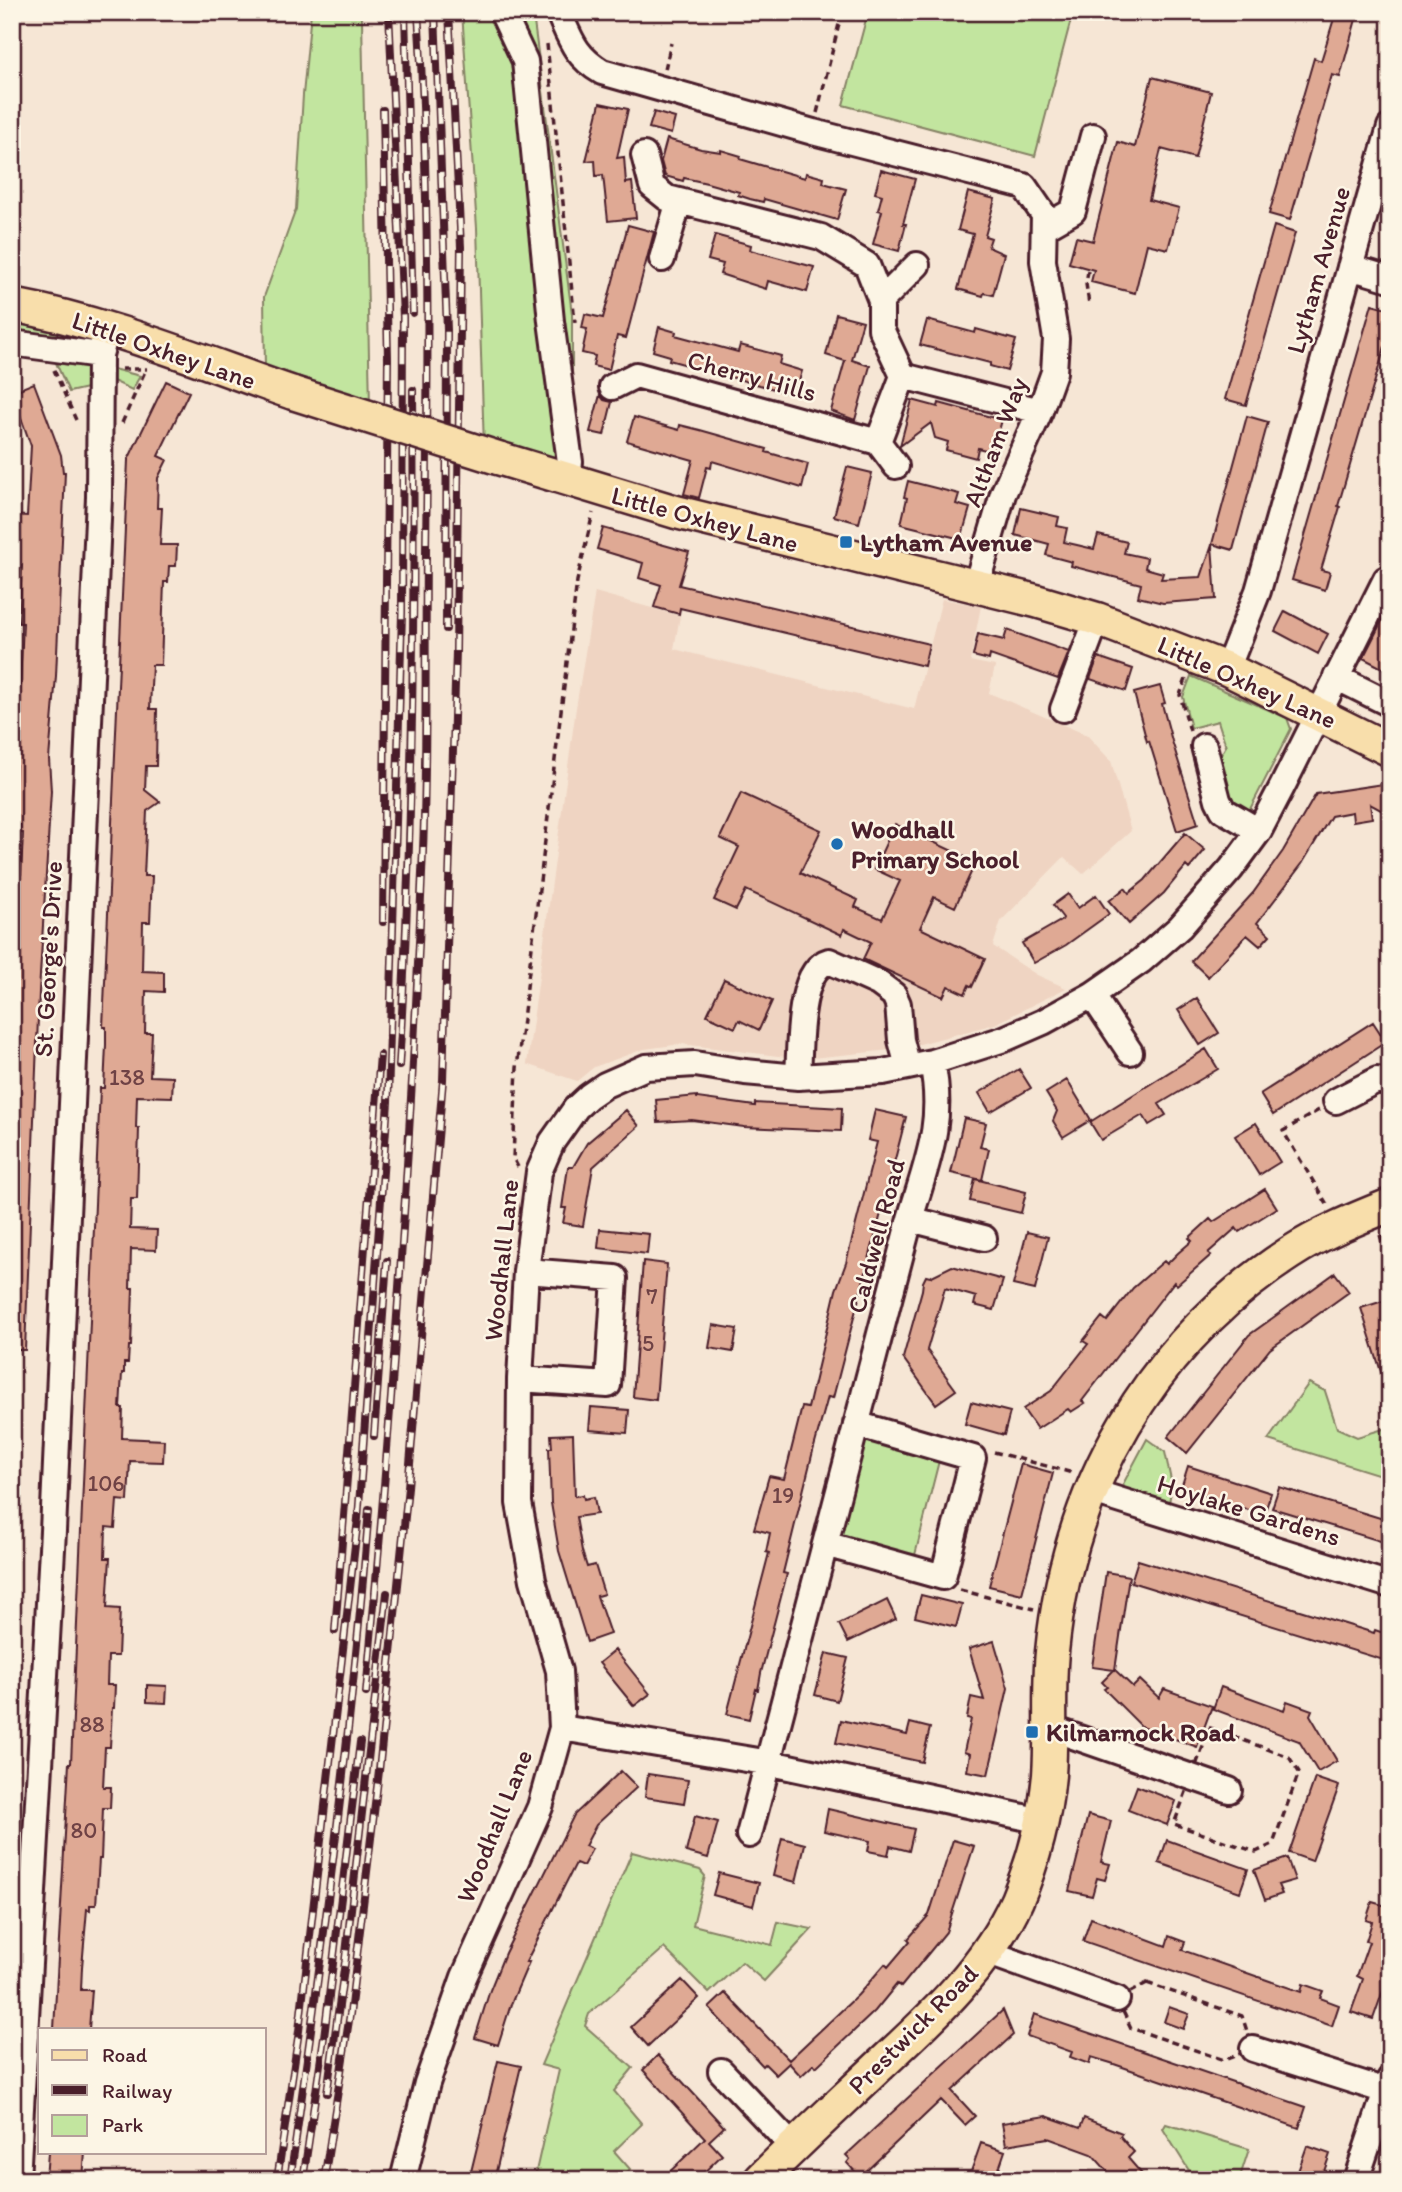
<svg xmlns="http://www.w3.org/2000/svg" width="1402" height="2192" viewBox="0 0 1402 2192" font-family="Itim,sans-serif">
  <rect width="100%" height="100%" fill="#f6e6d5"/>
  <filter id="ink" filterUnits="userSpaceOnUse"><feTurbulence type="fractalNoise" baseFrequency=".0143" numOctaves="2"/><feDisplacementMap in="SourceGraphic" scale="14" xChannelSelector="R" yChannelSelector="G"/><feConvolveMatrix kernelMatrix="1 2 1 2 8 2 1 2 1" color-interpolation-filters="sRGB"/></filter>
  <g filter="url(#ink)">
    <path fill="#efd4c2" d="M595 592 680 616 674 649 914 709 942 599 981 606 970 661 995 666 989 693 1087 735 1111 761 1131 831 1083 874 1064 857 1001 921 993 946 1037 975 1066 988 995 1024 901 1049 802 1059 682 1044 644 1049 594 1067 577 1081 527 1064 576 708Z"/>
    <path fill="#c2e59f" stroke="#868265" stroke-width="2" d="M311 12H358L362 19 370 406 265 370 264 297 296 209 303 95Z
      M462 12H529L534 22 572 314V459L484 448 477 228Z
      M868 12H1073L1035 156 843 105Z
      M12 318 75 335 73 339 12 334Z
      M56 363 86 367 87 388 69 392Z
      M113 369 140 376 132 390 109 379Z
      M1191 676 1287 718 1291 729 1247 815 1230 808 1218 760 1226 746 1218 721 1191 728 1183 697Z
      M1309 1383 1325 1391 1337 1428 1357 1437 1390 1427V1478L1268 1440Z
      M865 1431 941 1453 914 1559 839 1537Z
      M1147 1439 1165 1452 1172 1485 1169 1503 1125 1490 1123 1484Z
      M632 1852 700 1870 705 1876 693 1925 772 1945 778 1922 812 1929 764 1981 742 1962 709 1993 664 1948 589 2014 585 2026 633 2068 614 2091 642 2124 614 2151 630 2169 621 2180H534L559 2070 541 2065Z
      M1166 2124 1249 2149 1239 2180H1195L1163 2129Z"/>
    <path fill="#dfa994" stroke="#4a1f2b" stroke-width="2" d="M1336 12H1358L1340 77 1332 75 1290 220 1269 214 1314 58 1321 61Z
      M1152 77 1211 92 1195 158 1161 149 1149 200 1179 208 1168 249 1147 244 1135 293 1091 282 1094 270 1069 263 1076 237 1093 241 1118 142 1135 147Z
      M600 103 628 109 617 158 624 157 626 183 632 182 636 218 608 221 603 175 596 176 595 160 586 161Z
      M654 112 675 118 671 134 649 128Z
      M667 139 701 149 721 152V150L741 156 740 159 805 178 806 173 824 178 823 183 846 189 837 220 764 199 763 202 750 199 738 195 739 192 707 183 684 178 683 181 665 176 661 161Z
      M881 170 915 179 903 224H906L899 251 873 244 882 211 878 210 882 195 875 193Z
      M968 192 995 199 985 236 991 238 988 247 1004 254 993 295 984 293 983 296 958 289 973 234 958 230Z
      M628 225 654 232 626 338 617 336 609 370 593 366 595 356 582 353 587 329 582 328 585 314 603 318Z
      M1274 226 1295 233 1246 405 1225 399Z
      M715 235 751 245 750 250 814 267 807 292 768 281 766 289 720 274 723 264 708 260Z
      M1372 304 1390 309V344L1386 343 1338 506 1340 507 1321 570 1330 572 1325 590 1292 580Z
      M836 314 863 321 852 360 870 366 855 420 831 411 845 361 826 355Z
      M927 320 975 333 976 329 1016 340 1007 371 990 366V363L920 345Z
      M659 327 676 332 675 335 738 352 740 345 781 356 779 364 802 371 797 388 790 386 788 393 669 360 670 356 653 351Z
      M166 381 189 392 158 456 167 460 158 478 157 508H162L160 545H177L176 566H169L168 582H164L161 665H152L150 709H157L156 766H146L145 790 160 802 147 811 144 876H152L150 922H143L142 971 164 972V992L146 991 145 1033H152L150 1076 173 1077 172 1097 137 1096 136 1128H139L137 1199H131L130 1229 157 1230 156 1250 131 1249 130 1288H133L131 1346H129L128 1363H124V1373H122L120 1408H123L122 1438 164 1440 163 1462 130 1461 128 1501 117 1500 115 1528 106 1527 105 1558H110L107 1608 120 1609 118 1656H108L107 1685H115L114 1708H112L110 1747H105L103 1787H111L110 1808H103L101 1859H99L96 1905H90V1910L87 1909 82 1967 81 1990H92L89 2029H54L69 1763H71L100 1088H104L106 1045V1027H103L104 1004 128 460Z
      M34 383 61 455 63 472H65L56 676 49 759 51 791 39 992 25 1350H12V920L15 874H21L23 833H19L20 825H13L23 623H19L22 565H12V515L27 516 31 446 12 392Z
      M600 395 604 400 612 402 604 435 590 432Z
      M912 400 938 407 939 403 1002 420 993 452 978 448 976 458 946 450 948 442 935 438 931 423 900 446Z
      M1247 416 1268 422 1233 550 1212 544Z
      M634 417 679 430 680 425 700 430 767 449 766 452 808 464 802 488 712 461 711 468 707 467 699 498 684 494 693 460 627 441Z
      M847 467 872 473 859 523 834 516Z
      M908 481 959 494 956 504 970 508 961 539 901 524 907 498 904 497Z
      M1021 508 1059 517 1057 526 1067 528 1064 542 1094 549 1098 535 1127 542 1124 553 1147 558 1145 568 1163 573 1161 579 1201 577 1212 545 1216 599 1163 603 1138 597 1141 584 1071 566 1072 562 1046 555 1049 544 1015 535Z
      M603 528 689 552 679 585 929 644 924 666 680 608 679 614 654 607 661 585 639 578 643 563 597 549Z
      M1390 605V672L1363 658Z
      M1285 611 1328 634 1318 654 1275 631Z
      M1007 630 1069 652 1058 679 990 655 989 660 973 656 978 634 1004 640Z
      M1098 657 1133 669 1126 691 1090 679Z
      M1160 686 1165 703 1162 704 1172 741 1198 824 1177 831 1149 741 1147 742 1134 693Z
      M1390 783V815L1370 804 1372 818 1353 821 1352 812 1331 816 1302 864 1257 923 1270 935 1260 946 1247 935 1208 977 1191 961 1253 893 1283 851 1316 794Z
      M741 793 821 830 800 873 858 900 855 907 882 919 900 881 874 869 895 824 976 862 955 907 934 897 920 928 985 959 972 987 969 985 965 994 948 986 943 997 863 959 871 942 844 929 842 935 746 890 736 910 714 900 739 847 720 838Z
      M1185 833 1205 850 1189 869 1186 866 1164 893 1129 924 1109 901 1125 888 1129 893 1145 880Z
      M1068 894 1078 908 1096 895 1109 914 1066 945 1034 963 1022 943 1062 920 1063 918 1053 905Z
      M724 979 772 1001 759 1030 739 1020 735 1028 707 1015Z
      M1197 998 1219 1033 1200 1045 1178 1010Z
      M1373 1022 1386 1042 1273 1115 1260 1094Z
      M1206 1049 1218 1069 1159 1104 1166 1115 1149 1125 1143 1115 1101 1140 1090 1122Z
      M1019 1069 1031 1088 990 1112 979 1093Z
      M1067 1080 1091 1120 1063 1137 1053 1121 1057 1111 1046 1093Z
      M697 1096V1098L755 1106V1103L842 1108 841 1131 744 1127 692 1120 658 1122 656 1100Z
      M626 1110 639 1126 593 1167 583 1226 563 1223 566 1208H562L568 1167H573L587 1143Z
      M875 1110 906 1117 833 1398 828 1397 813 1451 783 1573 787 1574 761 1673 758 1690 756 1689 749 1719 727 1714 769 1553 766 1552 770 1533 754 1529 769 1476 784 1479 802 1407 808 1408 836 1290 846 1263 877 1142 868 1140Z
      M964 1118 986 1123 980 1147 989 1149 982 1180 951 1173Z
      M1256 1123 1280 1162 1259 1175 1235 1136Z
      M975 1179 1026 1192 1021 1213 970 1201Z
      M1265 1189 1277 1208 1239 1232 1236 1228 1208 1253 1211 1255 1177 1285 1174 1282 1082 1401 1085 1403 1071 1412 1068 1409 1037 1429 1023 1409 1051 1391 1088 1344 1083 1341 1102 1317 1107 1321 1133 1288 1164 1261 1167 1264 1178 1253 1192 1241 1189 1238 1210 1219 1213 1222Z
      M600 1229 649 1234 647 1254 598 1248Z
      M1027 1232 1048 1237 1035 1290 1013 1285Z
      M643 1261 667 1264 656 1400 633 1397Z
      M952 1266 1003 1280 994 1310 974 1305 976 1297 945 1288 927 1350 956 1390 936 1404 903 1358 922 1290 923 1282 926 1276 930 1277Z
      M1335 1273 1349 1292 1270 1349 1187 1453 1168 1437 1249 1335Z
      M1383 1301 1390 1321V1390L1387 1391 1361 1308Z
      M713 1325 737 1329 733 1352 709 1348Z
      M971 1402 1010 1412 1004 1435 965 1424Z
      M591 1407 629 1410 627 1433 589 1430Z
      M573 1434 575 1496 583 1495 584 1499 594 1497 597 1514 576 1517 582 1551 587 1567 595 1565 604 1594 597 1596 610 1634 587 1642 559 1551 551 1503 549 1448H552L551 1435Z
      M1021 1464 1053 1473 1022 1594 989 1586Z
      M1188 1466 1271 1493 1264 1515 1181 1488Z
      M1279 1487 1390 1521V1544L1272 1508Z
      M1138 1560 1374 1633 1375 1630 1390 1635V1662L1131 1582Z
      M1106 1572 1129 1576 1115 1670 1133 1687 1140 1680 1159 1698 1164 1689 1212 1706 1197 1747 1142 1727 1104 1689 1107 1687 1102 1682 1114 1670 1092 1667Z
      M921 1595 962 1605 956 1627 915 1617Z
      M887 1600 896 1619 848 1642 839 1624Z
      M994 1641 1008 1688 988 1775 967 1771 970 1754 964 1752 971 1719 967 1718 971 1697 984 1700 969 1649Z
      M615 1650 650 1694 634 1706 599 1663Z
      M826 1653 848 1658 837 1701 815 1695Z
      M147 1685 167 1686 166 1703 147 1702Z
      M1221 1687 1284 1710 1287 1701 1312 1710 1310 1715 1337 1761 1318 1772 1299 1741 1213 1709Z
      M841 1720 907 1735 910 1723 930 1728 922 1762 836 1743Z
      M621 1771 637 1787 596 1825 585 1846 592 1849 583 1866 576 1863 526 1962H529L511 2004 498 2045 475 2038 490 1990 505 1953 574 1815Z
      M648 1774 688 1780 684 1803 645 1797Z
      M1315 1778 1339 1786 1312 1861 1289 1853Z
      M1137 1786 1176 1801 1167 1825 1128 1810Z
      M828 1809 914 1829 909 1851 890 1846 888 1855 868 1851 870 1841 824 1831Z
      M1088 1815 1111 1821 1101 1862 1110 1864 1105 1880 1097 1878 1092 1896 1069 1891Z
      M695 1816 718 1822 708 1858 686 1852Z
      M782 1838 805 1844 796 1882 773 1876Z
      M953 1840 974 1846 946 1932 901 1987 897 1984 875 2011 816 2067 814 2064 801 2076 789 2063 776 2075 765 2064 763 2066 709 2008 725 1993 789 2060 858 1995 885 1964 888 1967 910 1941 908 1939 929 1915Z
      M1167 1840 1248 1869 1240 1892 1159 1863Z
      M1287 1858 1295 1880 1278 1885 1282 1894 1265 1900 1254 1870Z
      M719 1873 759 1883 753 1906 713 1895Z
      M1372 1902 1390 1907V1945L1383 1964 1390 1966V1971L1373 2019 1351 2012 1363 1979 1357 1976 1369 1942 1366 1941 1372 1922 1366 1920Z
      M1091 1918 1166 1946 1169 1936 1185 1942 1182 1950 1301 1992 1303 1984 1323 1991 1320 1998 1339 2005 1332 2026 1083 1941Z
      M682 1980 699 1998 648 2046 631 2027Z
      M1169 2007 1189 2014 1183 2029 1164 2022Z
      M1003 2010 1013 2035 952 2091 975 2116 965 2125 941 2100 860 2177 847 2163 850 2159 846 2155Z
      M1034 2014 1306 2107 1299 2128 1111 2063 1091 2057 1089 2064 1070 2057 1072 2052 1027 2036Z
      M658 2055 724 2127 709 2141 722 2155 696 2180H661L705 2138 643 2070Z
      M498 2061 521 2066 494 2180H469Z
      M1046 2116 1080 2128 1084 2118 1122 2133 1120 2136 1134 2152 1128 2158 1147 2180H1115L1092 2154 1048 2138 1006 2145 1002 2123Z
      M981 2143 1005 2151 995 2180H968Z
      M1307 2146 1330 2154 1321 2180H1295Z
      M48 2152H85L83 2180H46Z"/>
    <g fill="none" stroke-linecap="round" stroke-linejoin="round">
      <defs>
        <path id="minor" d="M502 12 525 61 551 321 570 462 567 480
          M561 18C572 43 577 57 602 72L813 132 1024 186 1044 215 1043 261 1056 339 1054 372 1040 411 1003 494 976 586
          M644 155 652 186 667 198 821 237 867 265 881 301V329L903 376 1040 411
          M1045 227 1073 211 1093 136
          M662 259 679 201
          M1350 267 1390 279
          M881 301 917 265
          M12 343 100 355
          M612 387 636 375 878 442 903 376
          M878 442 896 466
          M1227 669 1258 591 1390 127
          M1336 677 1390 704
          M1063 709 1097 619
          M1204 746 1218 800 1223 810 1259 831
          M1092 995 1130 1052
          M798 1077C800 1048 797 970 829 961L878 983 894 995 898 1004 901 1040 908 1067
          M1336 1101 1377 1080 1390 1082
          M910 1219 984 1238
          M520 1379 608 1385 615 1278 526 1271
          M1090 1491 1390 1585
          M825 1544 943 1577 973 1458 856 1424
          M562 1728 770 1763 1042 1821
          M1050 1728 1229 1790
          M749 1835 910 1219C927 1161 945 1123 932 1062
          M986 1952 1117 1999
          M1253 2049 1386 2091
          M721 2071 793 2147
          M17 2180 53 1531 99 497 100 355 107 329
          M403 2180 427 2083 464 1977 540 1807 562 1728 559 1671 533 1580 519 1503 520 1379 526 1271 539 1172 552 1142 576 1108 589 1096 605 1085 646 1067 695 1064 745 1072 798 1077 883 1072 932 1062 1004 1039 1043 1022 1092 995 1141 961 1180 927 1231 869 1259 831 1282 787 1386 579 1390 581
          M1356 2180 1390 2079"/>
        <path id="major" d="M12 305C109 323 200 361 293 393
          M498 458 676 512 1036 601 1097 619 1227 669 1390 750
          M760 2180C798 2142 837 2106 876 2069 930 2019 986 1969 1017 1900 1034 1860 1045 1818 1049 1775 1052 1734 1048 1692 1052 1652 1068 1487 1150 1344 1290 1253 1321 1233 1355 1219 1390 1205"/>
      </defs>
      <use href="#minor" stroke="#4a1f2b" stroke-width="30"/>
      <use href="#major" stroke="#4a1f2b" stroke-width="37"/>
      <path stroke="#4a1f2b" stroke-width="3.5" stroke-dasharray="7 5" stroke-linecap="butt" d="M547 44 575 322
        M665 69 671 43
        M817 113 842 12
        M1088 271 1086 284 1089 304
        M121 369H147
        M54 370 76 420
        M122 423 146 369
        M1186 679 1180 695 1190 731
        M1319 1110 1283 1131 1328 1206
        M518 1167 513 1158 517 1068 577 581 593 513
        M1380 1235 1390 1264
        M994 1452 1069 1472 1073 1475
        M960 1590 1034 1609
        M1210 1728 1289 1757 1299 1772 1273 1844 1256 1852 1174 1824Z
        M1147 1983 1242 2016 1253 2049 1224 2060 1131 2028 1117 1999Z"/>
      <use href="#minor" stroke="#fcf5e5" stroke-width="24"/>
      <use href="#major" stroke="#f8deab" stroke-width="32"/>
      <defs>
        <path id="rail" d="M405 12 413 313
          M435 12 447 330 446 629
          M383 922 388 359 383 110
          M399 1066C413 841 415 615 413 390
          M374 1436 387 1261
          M335 1631 380 1055
          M366 1693C392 1413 412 1131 423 850 427 751 425 652 426 553 428 373 430 192 418 12
          M327 2093 345 1962 387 1593
          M277 2180 299 2031 358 1519 388 1102 402 613 403 317 389 12
          M290 2180C322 1957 351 1734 369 1509
          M303 2180 324 2037 360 1742
          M324 2180 350 2014 379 1771 408 1487 443 1080 456 651 461 247 449 12"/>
      </defs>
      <use href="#rail" stroke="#4a1f2b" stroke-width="8"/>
      <use href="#rail" stroke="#fcf5e5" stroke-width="5" stroke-dasharray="16" stroke-linecap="butt"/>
      <defs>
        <path id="major-bridge" d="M293 393 498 458"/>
      </defs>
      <use href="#major-bridge" stroke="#4a1f2b" stroke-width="37" stroke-linecap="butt"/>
      <use href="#major-bridge" stroke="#f8deab" stroke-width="32"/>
    </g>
  </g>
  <g fill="#1f6fb2" stroke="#fcf5e5" stroke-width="2.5">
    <rect x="839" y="535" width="14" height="14" rx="3.5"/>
    <circle cx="837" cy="844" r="7"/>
    <rect x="1025" y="1725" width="14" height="14" rx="3.5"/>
  </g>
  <g text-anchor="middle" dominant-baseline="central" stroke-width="5" stroke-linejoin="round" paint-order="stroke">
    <g font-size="23" fill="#6f4245">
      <text x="127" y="1077">138</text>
      <text x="652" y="1296">7</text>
      <text x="648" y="1343">5</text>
      <text x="106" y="1483">106</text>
      <text x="783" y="1495">19</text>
      <text x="92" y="1724">88</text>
      <text x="84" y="1830">80</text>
    </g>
    <g font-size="26" fill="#4a1f2b" stroke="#fcf5e5">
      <text transform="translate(1318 270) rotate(-74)">Lytham Avenue</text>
      <text transform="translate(164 350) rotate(19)">Little Oxhey Lane</text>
      <text transform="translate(752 376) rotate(15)">Cherry Hills</text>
      <text transform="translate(995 442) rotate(-69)">Altham Way</text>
      <text transform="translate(705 519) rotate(15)">Little Oxhey Lane</text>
      <text transform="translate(1247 682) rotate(24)">Little Oxhey Lane</text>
      <text transform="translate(48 959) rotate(-87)">St. George's Drive</text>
      <text transform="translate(876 1236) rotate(-75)">Caldwell Road</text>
      <text transform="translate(501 1260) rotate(-84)">Woodhall Lane</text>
      <text transform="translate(1249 1510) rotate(17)">Hoylake Gardens</text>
      <text transform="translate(494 1826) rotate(-68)">Woodhall Lane</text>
      <text transform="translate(913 2029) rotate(-45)">Prestwick Road</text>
    </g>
    <g font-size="26" font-weight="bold" fill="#4a1f2b" stroke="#fcf5e5" text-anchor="start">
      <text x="860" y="542">Lytham Avenue</text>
      <text x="851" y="829">Woodhall<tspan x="851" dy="30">Primary School</tspan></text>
      <text x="1046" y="1732">Kilmarnock Road</text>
    </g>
  </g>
  <rect width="1402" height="2192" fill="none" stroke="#fcf5e5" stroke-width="42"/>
  <rect x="21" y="21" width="1360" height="2150" fill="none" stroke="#4a1f2b" stroke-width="2.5" filter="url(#ink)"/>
  <rect x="38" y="2028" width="228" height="126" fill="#fcf5e5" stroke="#b59f9b" stroke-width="2"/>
  <rect x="52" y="2050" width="35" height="10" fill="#f8deab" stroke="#b59f9b" stroke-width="2"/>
  <text x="102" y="2062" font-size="21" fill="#4a1f2b">Road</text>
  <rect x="52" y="2085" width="35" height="10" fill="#4a1f2b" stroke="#b59f9b" stroke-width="2"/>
  <text x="102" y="2098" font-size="21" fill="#4a1f2b">Railway</text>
  <rect x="52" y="2115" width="35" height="21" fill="#c2e59f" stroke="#b59f9b" stroke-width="2"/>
  <text x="102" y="2132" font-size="21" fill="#4a1f2b">Park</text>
</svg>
